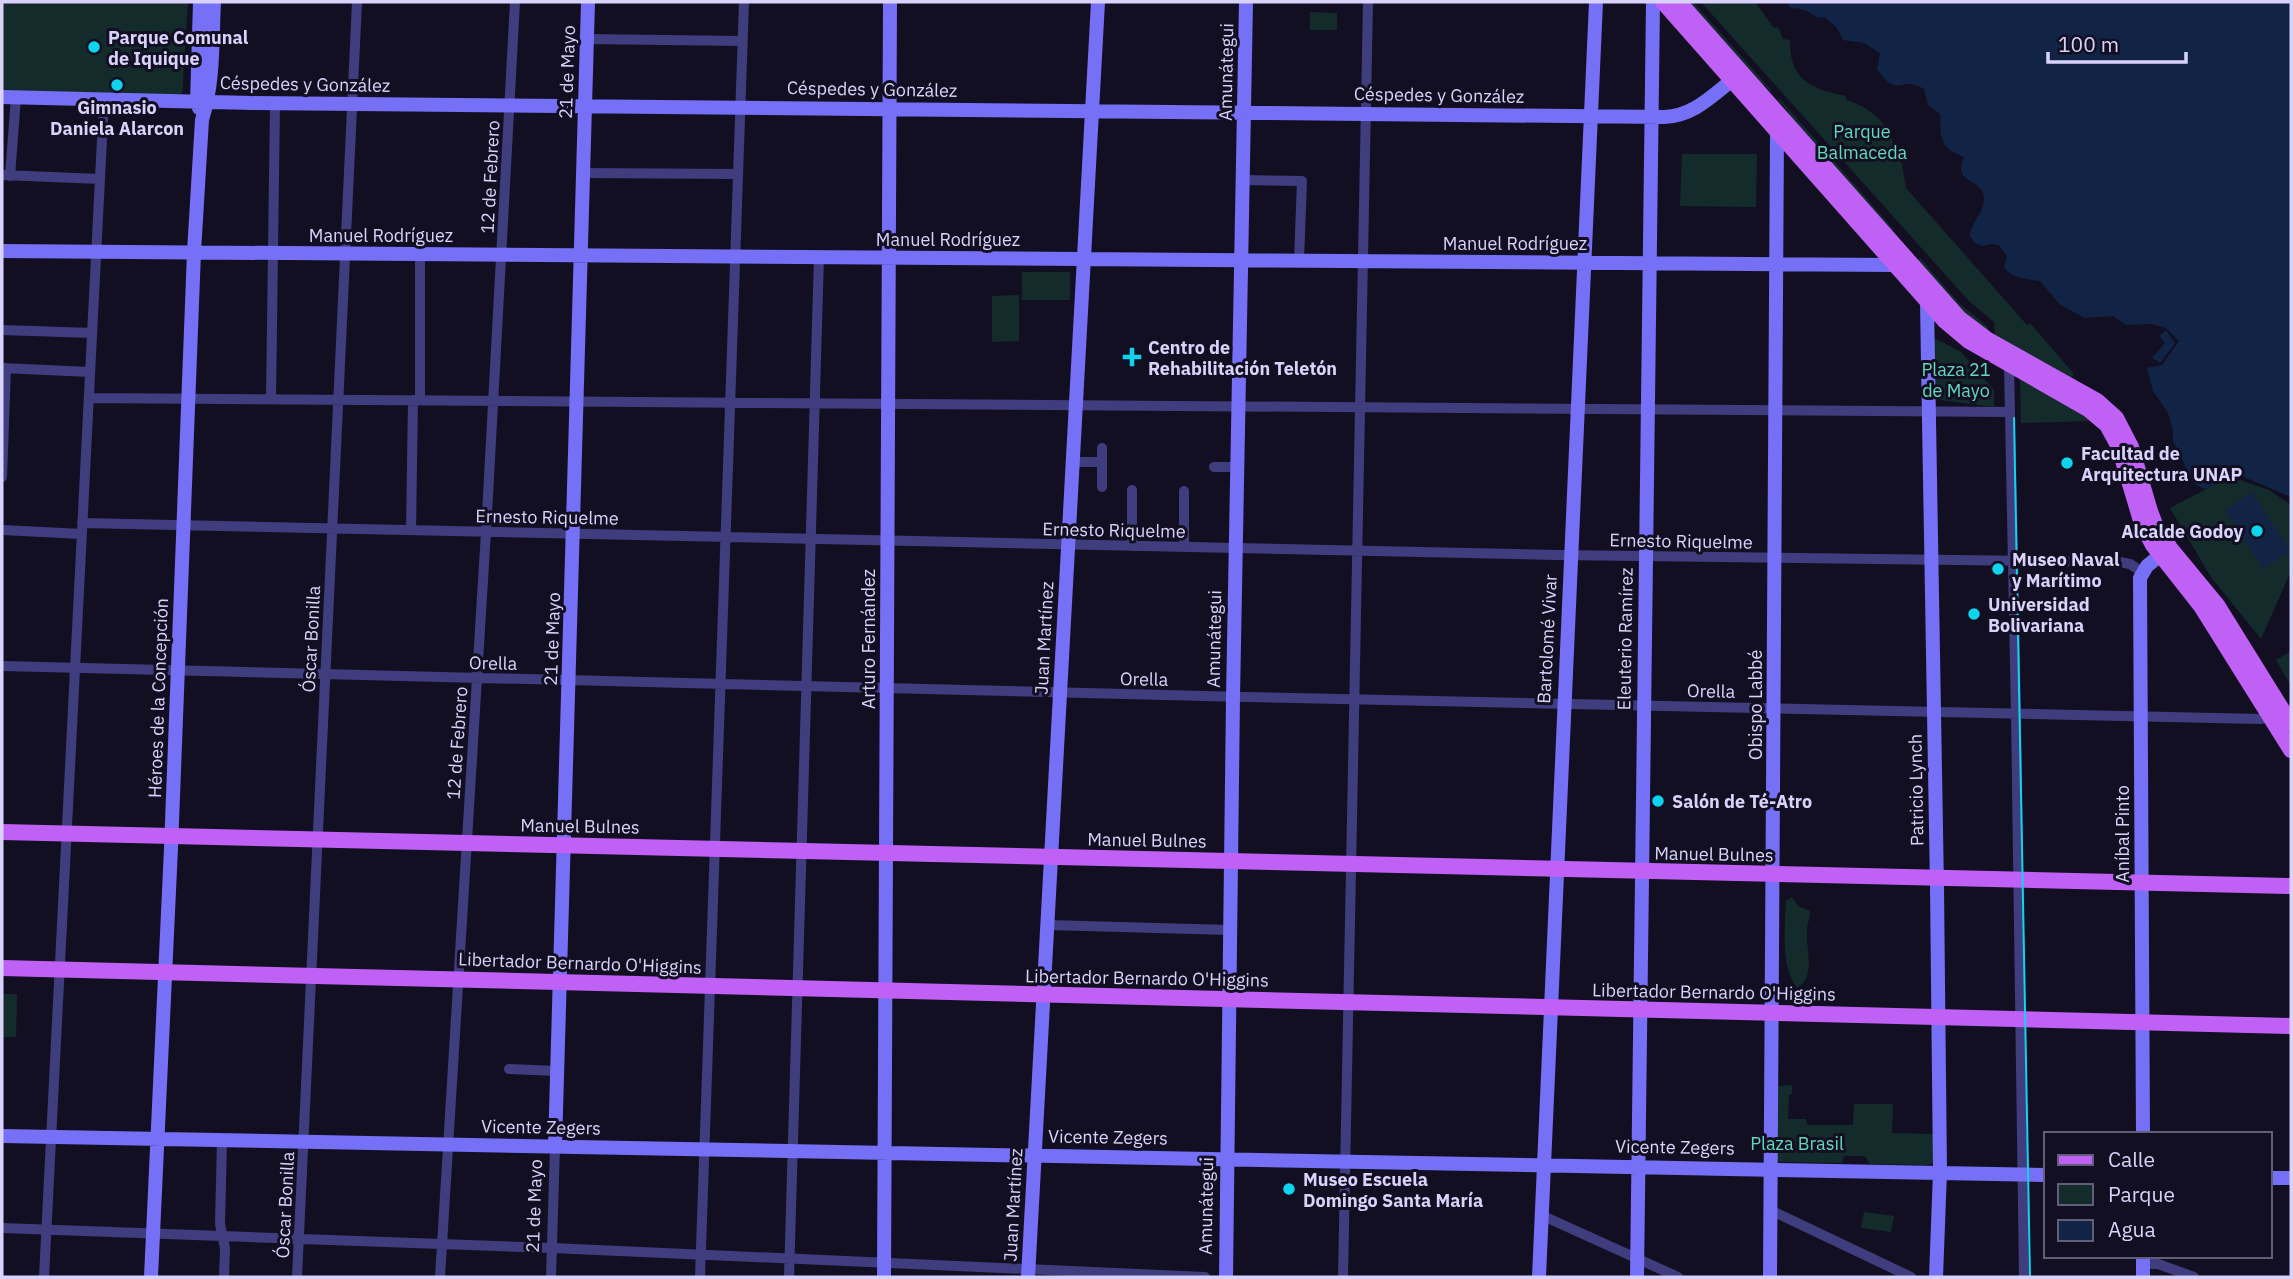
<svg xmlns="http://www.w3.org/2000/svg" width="2293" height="1279" viewBox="0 0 2293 1279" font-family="'IBM Plex Sans',sans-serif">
  <rect width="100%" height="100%" fill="#130f22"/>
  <path fill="#132c2b" d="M2 2H188L182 99 2 92Z
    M1686 2H1693L1772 91 1771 92 1765 85 1757 83Z
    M1701 2H1755L1774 28 1778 27 1783 39 1790 40C1789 80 1812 89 1846 96V100C1872 108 1888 123 1896 150L1899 149 1906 188 2027 325 2030 323 2074 374 2070 379 1995 337 1994 322 1969 301Z
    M1310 12 1337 13V30H1310Z
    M1779 98 1894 230 1890 234 1790 119 1788 111 1778 100Z
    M1682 154H1757L1756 207 1680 206Z
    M1920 258 1959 303 1988 327V331L1978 326 1916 262Z
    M1022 272H1070V300H1022Z
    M1019 295V341L992 342V296Z
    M1934 338 1961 352 1994 390V407L1933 399Z
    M2020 376 2088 416 2089 421 2021 423Z
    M2240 480 2269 490 2291 505V571L2261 639 2211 577 2170 508 2216 484Z
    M2291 651V686L2276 660Z
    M1792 897 1798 906 1810 911C1810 917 1808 922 1807 928 1805 947 1817 977 1797 988 1780 966 1785 927 1786 901Z
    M2 994H17L16 1037H2Z
    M1792 1085V1094L1789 1095 1788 1119H1806L1807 1125H1853L1854 1104H1893L1892 1133 1935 1134V1159L1931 1164 1926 1165 1870 1164 1865 1156H1844L1842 1163 1779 1162 1775 1160 1774 1090 1780 1086Z
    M1864 1212 1894 1216 1891 1232 1861 1228Z"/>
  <path fill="#112445" d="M1787 2H2291V497L2242 476 2205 489 2194 484 2173 441V430L2168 413 2153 391 2147 368 2162 365 2179 341 2166 328 2152 324 2126 325 2113 316 2085 318 2059 304 2040 281C2027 279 2012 279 2004 267L2007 257 1999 245 1992 244 1982 246 1975 243 1970 236C1971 220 1988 211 1983 193 1980 182 1960 181 1961 168 1961 164 1963 161 1964 157 1961 155 1957 154 1953 152 1938 144 1941 127 1940 114L1928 105 1924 89C1900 74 1899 101 1877 69L1880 53 1864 43 1843 40 1837 28 1825 17 1818 18C1805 10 1806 9 1790 8Z
    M2166 330 2175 343 2160 363 2152 358 2165 343 2159 336Z
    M2252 492 2290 551 2263 569 2225 510Z"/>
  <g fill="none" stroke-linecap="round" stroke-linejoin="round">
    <path stroke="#403d7f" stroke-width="10" d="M587 39 742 41
      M583 173 738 174
      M2 175 100 179
      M10 176 16 97
      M1243 180 1302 181 1299 260
      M2 330 92 333
      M2009 364 2016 714 2024 1277
      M2 368 90 372
      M89 398 2009 412
      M271 399 275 103
      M420 400V254
      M1073 462H1102
      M1214 467H1237
      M2 477 6 368
      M1102 487V448
      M1132 490V546
      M82 523 1558 555 2120 562 2130 564 2142 572
      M2 530 82 534
      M411 530 413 400
      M1184 547V491
      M2 666 1245 697 2260 719 2275 717
      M1048 925 1230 930
      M509 1069 558 1071
      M222 1140 220 1224 225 1248 224 1277
      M1770 1210 1911 1277
      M1541 1215 1678 1277
      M2 1228 552 1248 1205 1277
      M2143 1264H2158L2194 1277
      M44 1277 104 100
      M297 1277 357 2
      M440 1277 486 532 515 2
      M551 1277 555 1146
      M700 1277 744 2
      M789 1277 819 257
      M1343 1277 1368 2"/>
    <path stroke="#7570f6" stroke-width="14" d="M2 97 253 103 1664 117C1692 116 1710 98 1731 81
      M199 108 197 102 200 2
      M2 251 1893 265
      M1927 303 1937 887 1940 1172 1936 1277
      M2143 1134 2140 578 2147 566 2168 549
      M2 1136 2046 1175
      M555 1146 588 2
      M2270 1178H2291
      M151 1277 171 848 194 252 202 120C214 82 212 41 214 2
      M884 1277 890 2
      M1028 1277 1098 2
      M1226 1277 1233 697 1246 2
      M1539 1277 1596 2
      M1637 1277 1653 2
      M1770 1277 1777 133
      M2143 1277V1256"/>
    <path stroke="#c061f6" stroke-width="16" d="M1663 2 1944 320 1969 341 2088 409 2107 425 2119 447 2142 524 2153 545 2201 606 2291 750
      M1679 2 1959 318 1988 340 2097 401 2116 418 2131 447 2150 511 2156 527 2170 548 2217 605 2291 724
      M2 832 2291 886
      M2 968 2291 1026"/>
    <path stroke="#0ed4ee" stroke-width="2" d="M2014 418 2030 1277"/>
  </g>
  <g fill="#0ed4ee" stroke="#130f22" stroke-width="2.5">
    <circle cx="94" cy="47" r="7"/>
    <circle cx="117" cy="85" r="7"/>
    <path d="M1128.5 346.5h7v7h7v7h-7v7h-7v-7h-7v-7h7z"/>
    <circle cx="2067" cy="463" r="7"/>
    <circle cx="2257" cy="531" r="7"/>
    <circle cx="1998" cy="569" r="7"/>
    <circle cx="1974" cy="614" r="7"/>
    <circle cx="1658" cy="801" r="7"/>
    <circle cx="1289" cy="1189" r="7"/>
  </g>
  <g text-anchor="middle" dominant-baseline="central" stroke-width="6" stroke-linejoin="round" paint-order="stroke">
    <g font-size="18" font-weight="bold" fill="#d9d3fc" stroke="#130f22" text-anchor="start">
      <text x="108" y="37">Parque Comunal<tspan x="108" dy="21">de Iquique</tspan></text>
      <text x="117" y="107" text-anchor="middle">Gimnasio<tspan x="117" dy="21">Daniela Alarcon</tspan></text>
      <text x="1148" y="347">Centro de<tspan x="1148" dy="21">Rehabilitación Teletón</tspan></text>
      <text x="2081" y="453">Facultad de<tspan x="2081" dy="21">Arquitectura UNAP</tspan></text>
      <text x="2243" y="531" text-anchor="end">Alcalde Godoy</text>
      <text x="2012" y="559">Museo Naval<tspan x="2012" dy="21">y Marítimo</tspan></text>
      <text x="1988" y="604">Universidad<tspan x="1988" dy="21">Bolivariana</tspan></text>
      <text x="1672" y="801">Salón de Té-Atro</text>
      <text x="1303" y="1179">Museo Escuela<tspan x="1303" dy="21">Domingo Santa María</tspan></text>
    </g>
    <g font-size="18" fill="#d9d3fc" stroke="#130f22">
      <text transform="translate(567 72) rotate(-88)">21 de Mayo</text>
      <text transform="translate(1226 72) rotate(-89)">Amunátegui</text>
      <text transform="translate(305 84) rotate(1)">Céspedes y González</text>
      <text transform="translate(872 89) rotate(1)">Céspedes y González</text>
      <text transform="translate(1439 95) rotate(1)">Céspedes y González</text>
      <text transform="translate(490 177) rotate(-87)">12 de Febrero</text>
      <text x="381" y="235">Manuel Rodríguez</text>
      <text x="948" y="239">Manuel Rodríguez</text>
      <text x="1515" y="243">Manuel Rodríguez</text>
      <text transform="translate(547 517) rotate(1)">Ernesto Riquelme</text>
      <text transform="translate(1114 530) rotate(1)">Ernesto Riquelme</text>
      <text transform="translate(1681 541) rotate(1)">Ernesto Riquelme</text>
      <text transform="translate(1044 638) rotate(-87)">Juan Martínez</text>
      <text transform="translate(311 639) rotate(-87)">Óscar Bonilla</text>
      <text transform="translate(552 639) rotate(-88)">21 de Mayo</text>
      <text transform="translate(868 639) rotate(-90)">Arturo Fernández</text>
      <text transform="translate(1214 639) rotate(-89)">Amunátegui</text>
      <text transform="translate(1547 639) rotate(-87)">Bartolomé Vivar</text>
      <text transform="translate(1625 639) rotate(-89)">Eleuterio Ramírez</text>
      <text transform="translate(493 663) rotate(1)">Orella</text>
      <text transform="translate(1144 679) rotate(1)">Orella</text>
      <text transform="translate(1711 691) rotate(1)">Orella</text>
      <text transform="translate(158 698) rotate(-88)">Héroes de la Concepción</text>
      <text transform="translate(1755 705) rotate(-90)">Obispo Labbé</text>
      <text transform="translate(457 743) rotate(-86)">12 de Febrero</text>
      <text transform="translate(1916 790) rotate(-91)">Patricio Lynch</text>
      <text transform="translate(580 826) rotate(1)">Manuel Bulnes</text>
      <text transform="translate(2122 834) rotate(-90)">Aníbal Pinto</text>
      <text transform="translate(1147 840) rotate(1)">Manuel Bulnes</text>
      <text transform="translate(1714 854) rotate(1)">Manuel Bulnes</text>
      <text transform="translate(580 963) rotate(2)">Libertador Bernardo O'Higgins</text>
      <text transform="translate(1147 978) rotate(1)">Libertador Bernardo O'Higgins</text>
      <text transform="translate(1714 992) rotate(1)">Libertador Bernardo O'Higgins</text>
      <text transform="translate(541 1127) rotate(1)">Vicente Zegers</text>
      <text transform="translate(1108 1137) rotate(1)">Vicente Zegers</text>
      <text transform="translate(1675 1147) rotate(1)">Vicente Zegers</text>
      <text transform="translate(285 1205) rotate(-87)">Óscar Bonilla</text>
      <text transform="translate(1013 1205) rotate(-87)">Juan Martínez</text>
      <text transform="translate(534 1206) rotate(-88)">21 de Mayo</text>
      <text transform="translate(1206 1206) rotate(-89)">Amunátegui</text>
    </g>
    <g font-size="18" fill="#64d8bc" stroke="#130f22">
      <text x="1862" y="131">Parque<tspan x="1862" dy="21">Balmaceda</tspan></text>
      <text x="1956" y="369">Plaza 21<tspan x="1956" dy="21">de Mayo</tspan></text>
      <text x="1797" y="1143">Plaza Brasil</text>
    </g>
  </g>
  <rect width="2293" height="1279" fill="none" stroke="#d9d3fc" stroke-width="7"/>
  <rect x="2044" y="1132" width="228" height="126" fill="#130f22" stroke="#625d79" stroke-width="2"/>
  <rect x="2058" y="1155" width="35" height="10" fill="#c061f6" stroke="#625d79" stroke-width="2"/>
  <text x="2108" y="1167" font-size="21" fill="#d9d3fc">Calle</text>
  <rect x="2058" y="1184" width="35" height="21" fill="#132c2b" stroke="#625d79" stroke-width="2"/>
  <text x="2108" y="1202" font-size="21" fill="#d9d3fc">Parque</text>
  <rect x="2058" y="1220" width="35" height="21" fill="#112445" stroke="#625d79" stroke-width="2"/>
  <text x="2108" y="1237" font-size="21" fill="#d9d3fc">Agua</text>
  <path d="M2048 52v10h138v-10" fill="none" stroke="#d9d3fc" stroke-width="3.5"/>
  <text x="2058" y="52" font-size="21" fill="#d9d3fc" stroke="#130f22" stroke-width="5" paint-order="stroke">100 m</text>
</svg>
